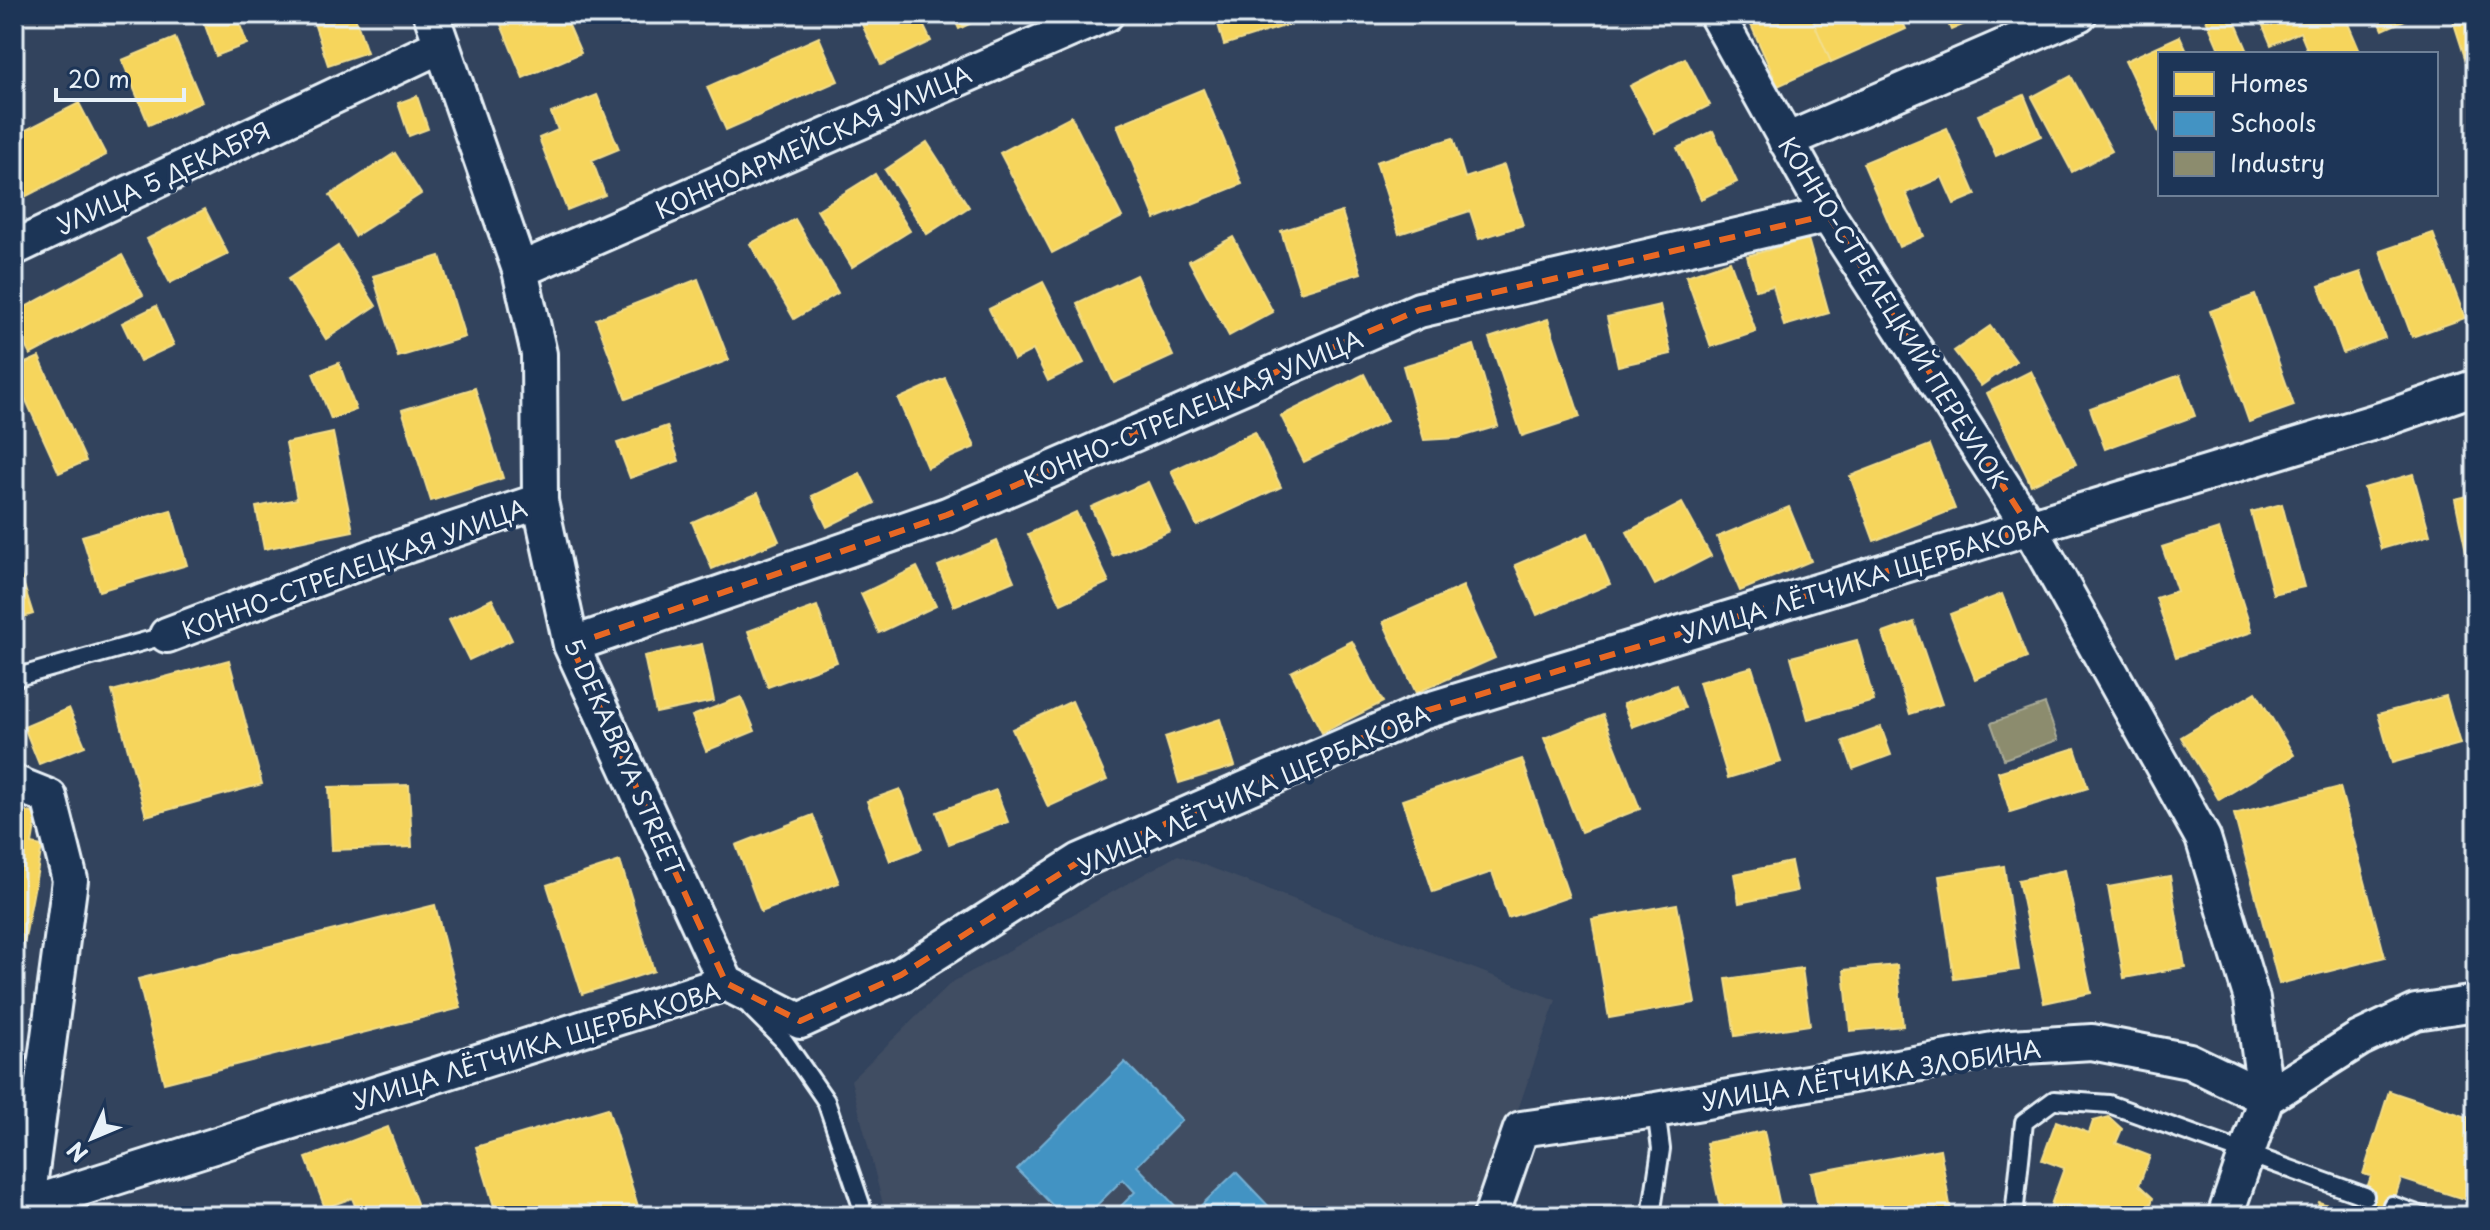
<svg xmlns="http://www.w3.org/2000/svg" width="2490" height="1230" viewBox="0 0 2490 1230" font-family="'Playpen Sans',sans-serif">
  <rect width="100%" height="100%" fill="#32435d"/>
  <filter id="ink" filterUnits="userSpaceOnUse"><feTurbulence type="fractalNoise" baseFrequency=".0125" numOctaves="2"/><feDisplacementMap in="SourceGraphic" scale="16" xChannelSelector="R" yChannelSelector="G"/><feConvolveMatrix kernelMatrix="1 2 1 2 8 2 1 2 1" color-interpolation-filters="sRGB"/></filter>
  <g filter="url(#ink)">
    <path fill="#404d62" d="M1178 855 1556 1000 1481 1216H886L851 1080 951 983Z"/>
    <path fill="#f6d55c" stroke="#f2dd8b" stroke-width="2" d="M201 14H236L247 44 216 56Z
      M311 14H354L367 52 328 65Z
      M564 14 581 53 523 78 497 15Z
      M857 14H918L931 41 881 65Z
      M952 14H990L959 29Z
      M1215 14H1312L1313 17 1224 45Z
      M1746 14H1810L1831 62 1778 86Z
      M1810 14H1899L1906 29 1831 62Z
      M1944 14H1988L1951 30Z
      M2217 14H2232L2249 54H2221L2206 19Z
      M2258 14H2344L2361 54H2309L2300 32 2271 45Z
      M2376 14H2418L2383 30Z
      M2451 14H2476V62L2467 64Z
      M2180 36 2188 54H2160V135L2125 61Z
      M819 37 838 81 726 130 707 87Z
      M175 38 202 102 149 125 122 60Z
      M1685 58 1710 105 1655 133 1630 86Z
      M2071 76 2112 151 2072 172 2032 97Z
      M1203 89 1242 184 1155 219 1117 125Z
      M597 95 619 149 592 160 605 195 567 210 539 138 558 130 551 113Z
      M2024 95 2041 136 1996 156 1978 115Z
      M417 96 428 129 409 136 398 103Z
      M79 103 106 155 21 199 14 187V136Z
      M1071 116 1122 217 1052 253 1000 153Z
      M1947 128 1976 195 1954 204 1942 177 1906 193 1924 236 1899 247 1863 163Z
      M1713 131 1737 182 1701 199 1677 148Z
      M1453 138 1465 178 1504 165 1523 225 1479 239 1470 211 1399 234 1376 162Z
      M927 142 969 207 927 234 885 170Z
      M395 153 421 194 355 236 330 195Z
      M875 174 910 231 852 267 817 210Z
      M205 209 228 254 170 283 147 239Z
      M1342 212 1361 273 1300 292 1281 231Z
      M795 219 838 293 794 319 750 244Z
      M2433 233 2465 318 2412 337 2380 251Z
      M1233 237 1273 312 1229 336 1189 261Z
      M1808 239 1829 313 1784 326 1773 286 1756 290 1747 256Z
      M338 246 376 306 326 339 288 279Z
      M122 255 143 295 30 355 14 325V313Z
      M440 256 465 337 398 357 373 276Z
      M1730 261 1756 332 1711 347 1686 276Z
      M2361 272 2385 338 2343 353 2319 286Z
      M1136 275 1173 356 1114 383 1077 303Z
      M698 279 729 360 626 399 596 319Z
      M1043 282 1084 363 1048 381 1033 350 1014 360 989 309Z
      M2255 295 2294 406 2249 422 2210 311Z
      M1660 305 1671 354 1618 366 1607 317Z
      M156 306 174 345 140 361 122 323Z
      M1548 319 1580 417 1522 436 1489 338Z
      M1990 326 2016 361 1981 386 1954 351Z
      M1474 345 1498 426 1458 438 1424 440 1403 366Z
      M39 357 86 461 59 473 14 374V368Z
      M339 363 356 410 331 419 313 373Z
      M2031 371 2076 464 2031 485 1987 393Z
      M1364 374 1387 421 1304 462 1281 416Z
      M2180 375 2195 416 2105 449 2090 408Z
      M945 378 975 447 927 468 898 399Z
      M475 388 503 478 431 501 402 410Z
      M667 426 679 461 630 478 617 443Z
      M1255 432 1281 487 1197 526 1171 471Z
      M333 433 353 531 264 549 256 507 297 499 286 443Z
      M1930 445 1955 509 1874 541 1850 476Z
      M860 473 875 503 827 527 812 496Z
      M2413 474 2430 535 2381 549 2364 488Z
      M1148 482 1170 531 1113 556 1091 507Z
      M758 493 779 541 712 569 692 522Z
      M2476 494V569L2470 570 2455 499Z
      M1682 503 1711 556 1655 585 1627 532Z
      M2282 504 2304 587 2273 594 2251 512Z
      M1789 507 1811 561 1740 591 1717 537Z
      M171 510 187 565 99 591 82 536Z
      M1076 512 1109 582 1061 604 1028 534Z
      M2219 529 2252 632 2176 657 2156 598 2177 591 2162 547Z
      M1588 533 1610 584 1537 615 1515 565Z
      M997 541 1014 581 954 606 938 566Z
      M16 560 33 614 14 620V561Z
      M917 567 936 606 879 633 861 594Z
      M1463 586 1495 658 1416 693 1383 622Z
      M2002 594 2027 658 1975 679 1950 614Z
      M492 599 512 640 469 660 449 620Z
      M817 606 837 662 768 687 748 631Z
      M1914 622 1942 704 1910 714 1883 633Z
      M1857 640 1874 701 1808 719 1791 657Z
      M1352 641 1383 702 1322 733 1291 672Z
      M702 644 714 701 656 713 644 656Z
      M229 660 262 784 146 816 112 691Z
      M1752 667 1781 762 1728 778 1699 682Z
      M1676 685 1685 708 1632 727 1623 704Z
      M2256 692 2294 755 2219 800 2181 737Z
      M2446 696 2460 744 2392 763 2378 714Z
      M741 697 755 731 706 751 692 716Z
      M1072 701 1107 780 1048 807 1012 729Z
      M69 708 85 746 39 764 24 727Z
      M1603 715 1640 809 1581 832 1544 738Z
      M1220 719 1235 766 1179 783 1165 737Z
      M1881 727 1891 755 1853 769 1843 741Z
      M2075 748 2088 788 2010 812 1998 772Z
      M1522 759 1569 897 1508 918 1492 872 1433 892 1402 800Z
      M409 785 412 847 332 850 329 787Z
      M2340 787 2385 957 2279 984 2234 814Z
      M900 789 922 849 890 861 867 801Z
      M996 790 1008 822 949 844 937 812Z
      M14 809 37 814 32 844 42 846 14 998Z
      M813 815 839 883 761 912 736 845Z
      M620 861 654 971 582 994 547 885Z
      M1791 862 1797 891 1739 903 1734 874Z
      M2004 866 2019 970 1954 979 1939 876Z
      M2065 870 2091 993 2044 1003 2018 880Z
      M2170 876 2185 967 2124 978 2108 887Z
      M1677 904 1695 1003 1609 1018 1592 919Z
      M435 905 461 1008 164 1083 138 979Z
      M1897 965 1903 1026 1850 1031 1844 970Z
      M1802 968 1810 1025 1735 1036 1726 979Z
      M2389 1091 2476 1120V1203L2401 1179 2389 1216H2314L2319 1202 2358 1215 2371 1176 2363 1174Z
      M608 1108 641 1216H497L476 1147Z
      M2109 1117 2122 1129 2116 1143 2150 1156 2139 1185 2153 1198 2147 1216H2047L2064 1168 2042 1160 2056 1121 2089 1133 2093 1121Z
      M388 1127 418 1206 392 1216H359L352 1198 325 1208 306 1158Z
      M1764 1131 1781 1211 1756 1216H1722L1706 1143Z
      M1940 1149 1952 1216H1820L1811 1173Z"/>
    <path fill="#4393c3" stroke="#74afd3" stroke-width="2" d="M1125 1062 1182 1120 1137 1166 1185 1216H1130L1121 1206 1135 1192 1123 1179 1086 1216H1063L1017 1169Z
      M1236 1172 1278 1216H1190Z"/>
    <path fill="#8c8c6e" stroke="#a8aa97" stroke-width="2" d="M2045 704 2058 740 2004 759 1991 723Z"/>
    <g fill="none" stroke-linecap="round" stroke-linejoin="round">
      <defs>
        <path id="service" d="M14 678 167 635
          M750 1007 785 1042 826 1101 861 1204 859 1216
          M2392 1205 2423 1216
          M1651 1216 1661 1149 1656 1110
          M2014 1216 2024 1122 2054 1100 2109 1104 2365 1196"/>
        <path id="minor" d="M431 14 520 270 539 354 540 501 571 645 726 983
          M1716 14 1828 215 2030 528 2203 838 2252 999 2266 1098 2225 1216
          M1786 141 2079 14
          M14 248 442 45
          M520 270 1106 14
          M167 635 384 553 540 501
          M571 645 947 515 1419 310 1828 215
          M14 783 49 797 70 880 25 1216
          M28 1205 726 983 800 1021 901 975 1080 861 1422 712 2384 419 2476 387
          M1491 1216 1521 1129 1656 1110 2010 1047 2092 1042 2189 1061 2266 1098 2359 1039 2416 1012 2476 1003"/>
      </defs>
      <use href="#service" stroke="#e8f1f8" stroke-width="22"/>
      <use href="#minor" stroke="#e8f1f8" stroke-width="40"/>
      <use href="#service" stroke="#1d3557" stroke-width="16"/>
      <use href="#minor" stroke="#1d3557" stroke-width="34"/>
    </g>
  </g>
  <path fill="none" stroke="#e86824" stroke-width="6" stroke-dasharray="16 10" stroke-linejoin="round" d="M1828 215 2030 528 1422 712 1080 861 901 975 800 1021 726 983 571 645 947 515 1419 310Z"/>
  <g text-anchor="middle" dominant-baseline="central" stroke-width="8" stroke-linejoin="round" paint-order="stroke">
    <g font-size="24" fill="#e8f1f8" stroke="#1d3557">
      <text transform="translate(813 141) rotate(-24)">КОННОАРМЕЙСКАЯ УЛИЦА</text>
      <text transform="translate(163 177) rotate(-25)">УЛИЦА 5 ДЕКАБРЯ</text>
      <text transform="translate(1894 312) rotate(58)">КОННО-СТРЕЛЕЦКИЙ ПЕРЕУЛОК</text>
      <text transform="translate(1193 408) rotate(-23)">КОННО-СТРЕЛЕЦКАЯ УЛИЦА</text>
      <text transform="translate(354 568) rotate(-20)">КОННО-СТРЕЛЕЦКАЯ УЛИЦА</text>
      <text transform="translate(1864 578) rotate(-17)">УЛИЦА ЛЁТЧИКА ЩЕРБАКОВА</text>
      <text transform="translate(625 757) rotate(66)">5 DEKABRYA STREET</text>
      <text transform="translate(1253 789) rotate(-24)">УЛИЦА ЛЁТЧИКА ЩЕРБАКОВА</text>
      <text transform="translate(536 1045) rotate(-17)">УЛИЦА ЛЁТЧИКА ЩЕРБАКОВА</text>
      <text transform="translate(1871 1074) rotate(-9)">УЛИЦА ЛЁТЧИКА ЗЛОБИНА</text>
    </g>
  </g>
  <rect width="2490" height="1230" fill="none" stroke="#1d3557" stroke-width="48"/>
  <rect x="24" y="24" width="2442" height="1182" fill="none" stroke="#e8f1f8" stroke-width="3" filter="url(#ink)"/>
  <rect x="2158" y="52" width="280" height="144" fill="#1d3557" stroke="#6e8097" stroke-width="2"/>
  <rect x="2174" y="72" width="40" height="24" fill="#f6d55c" stroke="#6e8097" stroke-width="2"/>
  <text x="2230" y="92" font-size="24" fill="#e8f1f8">Homes</text>
  <rect x="2174" y="112" width="40" height="24" fill="#4393c3" stroke="#6e8097" stroke-width="2"/>
  <text x="2230" y="132" font-size="24" fill="#e8f1f8">Schools</text>
  <rect x="2174" y="152" width="40" height="24" fill="#8c8c6e" stroke="#6e8097" stroke-width="2"/>
  <text x="2230" y="172" font-size="24" fill="#e8f1f8">Industry</text>
  <g transform="translate(92 1138) rotate(226)" stroke="#1d3557" stroke-width="6" paint-order="stroke">
  <path d="M0-6L14 30L0 20L-14 30Z" fill="#e8f1f8"/>
  <text y="-12" font-size="22" font-weight="bold" text-anchor="middle" fill="#e8f1f8">N</text>
  </g>
  <path d="M56 88v12h128v-12" fill="none" stroke="#e8f1f8" stroke-width="4"/>
  <text x="68" y="88" font-size="24" fill="#e8f1f8" stroke="#1d3557" stroke-width="6" paint-order="stroke">20 m</text>
</svg>
